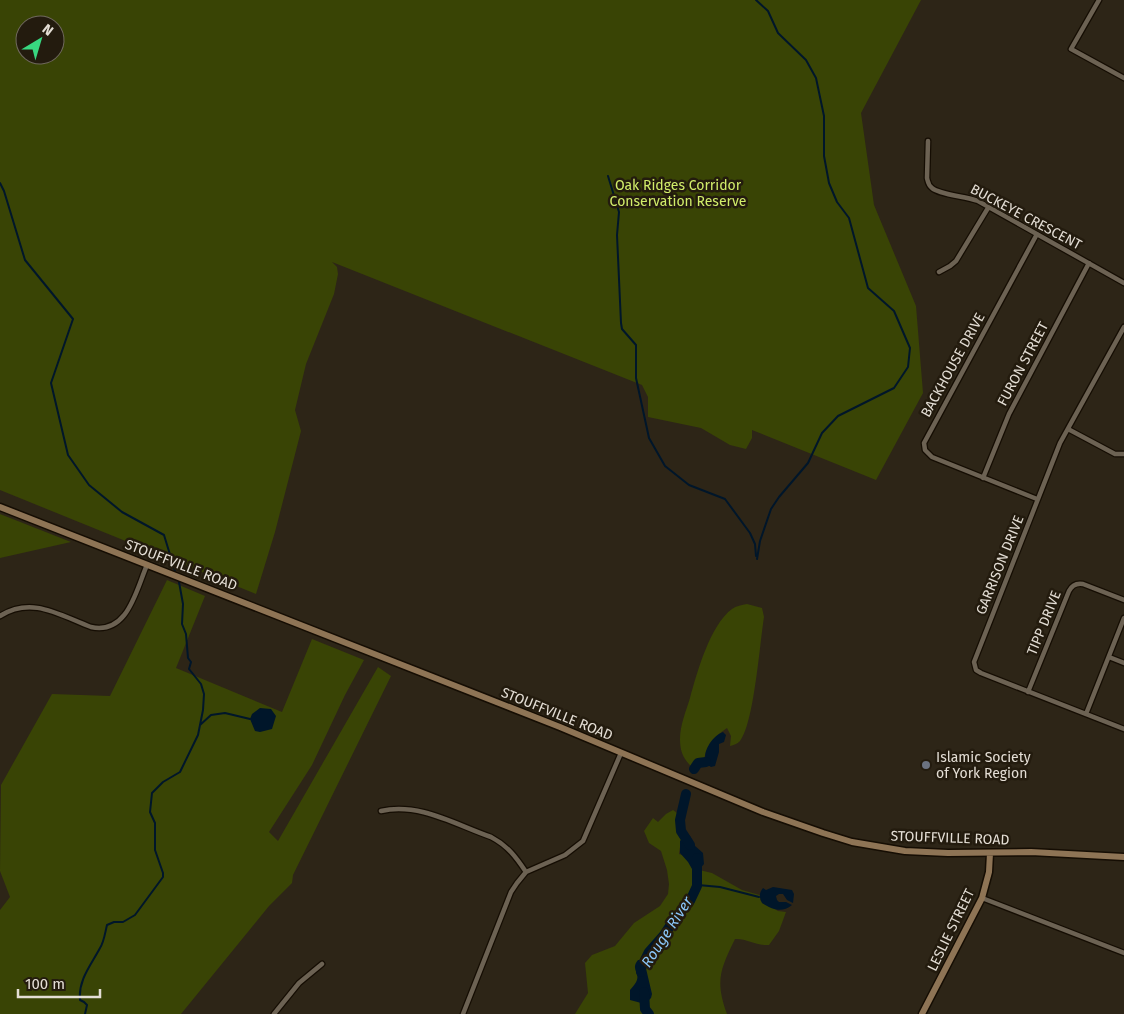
<svg xmlns="http://www.w3.org/2000/svg" width="1124" height="1014" viewBox="0 0 1124 1014" font-family="'Fira Sans',sans-serif">
  <rect width="100%" height="100%" fill="#2d2517"/>
  <path fill="#394405" fill-rule="evenodd" d="M0 0H921L861 113 874 205 916 306 923 393 876 480 752 430V438L746 449 730 445 701 428 648 417V397L642 385 332 262 337 267 338 274 334 294 306 364 295 410 301 431 275 532 256 594 0 490ZM25 25H55V55H25Z
    M0 514 71 542 0 558Z
    M167 580 205 596 176 668 282 712 312 639 364 660 345 695 312 765 269 832 278 841 378 667 391 676 293 875 292 883 269 906 181 1014H0V910L10 897 0 871 1 785 52 694 110 696Z
    M747 604 762 608 764 617C760 642 754 724 740 741 737 744 734 745 730 746L731 736 727 728C713 737 705 748 703 765L692 767C683 759 680 751 680 739 680 725 686 711 690 698 697 673 710 625 732 609 736 606 742 605 747 604Z
    M673 810 681 816 682 833 679 854 688 857 695 869 712 873 742 890 763 896 760 900 778 911 786 912 779 931 769 945C757 946 746 938 735 939 720 970 715 981 727 1014H575L588 993 585 963 592 955 615 946 634 923 660 906 668 894 669 884 667 870 661 851 649 843 644 831 653 818 658 822 666 814Z"/>
  <path fill="#00162a" d="M260 708 271 709 276 716 272 729 260 732 255 731 250 719 252 714Z
    M723 732 726 735 724 742 719 744V752L715 766 711 767C697 759 711 736 723 732Z
    M686 834 690 836 694 845 703 853 704 864 698 871 692 869 688 862 680 853V841Z
    M773 887 792 890 794 894 793 903 787 900 783 894H779L776 896 777 900 779 902H786L792 905C782 913 773 910 762 903 759 897 759 893 763 888L766 890Z
    M638 960H644L652 994 651 998 645 1004 630 1000V990C647 973 628 972 638 960Z"/>
  <g fill="none" stroke-linecap="round" stroke-linejoin="round">
    <path stroke="#00162a" stroke-width="2" d="M756 0 768 11 778 33 806 60 816 78 824 116V156L829 183 837 202 849 218 868 288 894 311 910 348 908 367 894 388 838 416 822 433 808 463 779 497 771 509 760 541 757 559
      M608 176 619 212 617 235 621 323 622 329 636 345V378L649 438 665 466 689 485 725 499 750 533 755 544 756 556
      M0 183 4 191 25 260 73 319 51 383 68 455 89 485 122 512 164 535 175 571
      M200 725 211 715 225 713 250 719
      M698 885 720 887 759 897
      M85 1014 87 1005 84 1002 80 1000C78 980 91 965 100 948 104 942 105 933 107 925L114 922H123L135 915 163 877V873L155 850V823L150 812 152 793 163 782 180 772 198 735 203 710 204 694 201 684 189 669 191 662 188 658 186 634 182 624 183 604 179 582"/>
    <path stroke="#00162a" stroke-width="10" d="M694 769 698 763 706 762
      M686 794 680 820 681 831 690 845
      M641 972V968L649 952 664 935 676 917 690 901 697 886V858
      M644 992 645 1009 649 1014"/>
    <defs>
      <path id="street" d="M1099 0 1071 49 1124 78
        M928 141 927 178C928 182 928 185 932 188 940 195 965 196 978 201L1124 283
        M1037 234 924 443 925 450 932 457 1037 499
        M939 272 950 266 956 261 988 208
        M1124 327 1060 443 974 662 976 670 981 673 1124 729
        M1068 429 1115 454H1124
        M983 478 1009 414 1089 263
        M0 616C32 596 59 615 91 627 128 635 136 590 147 565
        M1109 657 1124 663
        M1028 692 1069 591C1072 585 1077 583 1083 584L1124 600
        M1086 714 1124 618
        M381 811C419 802 456 825 491 837 508 846 516 857 526 872
        M982 898 1124 953
        M274 1014 299 983 322 964
        M463 1014 511 892 517 883 526 872 565 855 583 841 621 753"/>
      <path id="secondary" d="M0 507 560 727 763 812 823 833 852 842 905 851 948 853 1031 852 1124 857
        M922 1014 982 898 989 872 990 853"/>
    </defs>
    <use href="#street" stroke="#150d03" stroke-width="7"/>
    <use href="#secondary" stroke="#150d03" stroke-width="9"/>
    <use href="#street" stroke="#6c6253" stroke-width="4.5"/>
    <use href="#secondary" stroke="#8e7455" stroke-width="6"/>
  </g>
  <circle fill="#6b7280" stroke="#231b0e" stroke-width="2" cx="926" cy="765" r="5"/>
  <g text-anchor="middle" dominant-baseline="central" stroke-width="5" stroke-linejoin="round" paint-order="stroke">
    <g font-size="14" fill="#d1ec6a" stroke="#231b0e">
      <text x="678" y="185">Oak Ridges Corridor<tspan x="678" dy="16">Conservation Reserve</tspan></text>
    </g>
    <g font-size="14" fill="#e4ded5" stroke="#231b0e">
      <text transform="translate(1026 217) rotate(28)">BUCKEYE CRESCENT</text>
      <text transform="translate(1023 364) rotate(-62)">FURON STREET</text>
      <text transform="translate(953 365) rotate(-61)">BACKHOUSE DRIVE</text>
      <text transform="translate(181 565) rotate(21)">STOUFFVILLE ROAD</text>
      <text transform="translate(1000 565) rotate(-68)">GARRISON DRIVE</text>
      <text transform="translate(1044 623) rotate(-68)">TIPP DRIVE</text>
      <text transform="translate(557 714) rotate(22)">STOUFFVILLE ROAD</text>
      <text transform="translate(950 838) rotate(2)">STOUFFVILLE ROAD</text>
      <text transform="translate(951 930) rotate(-64)">LESLIE STREET</text>
    </g>
    <g font-size="14" fill="#e4ded5" stroke="#231b0e" text-anchor="start">
      <text x="936" y="757">Islamic Society<tspan x="936" dy="16">of York Region</tspan></text>
    </g>
    <g font-size="15" font-style="italic" fill="#8bc7fa" stroke="#231b0e">
      <text transform="translate(667 932) rotate(-57)">Rouge River</text>
    </g>
  </g>
  <g transform="translate(40 40) rotate(38)"><circle r="24" fill="#231b0e" stroke="#70695e"/>
  <path d="M0-4L9 19L0 12L-9 19Z" fill="#38d880"/>
  <text y="-8" font-size="14" font-weight="bold" text-anchor="middle" fill="#e4ded5">N</text>
  </g>
  <path d="M18 989v8h82v-8" fill="none" stroke="#e4ded5" stroke-width="2.5"/>
  <text x="25" y="989" font-size="15" fill="#e4ded5" stroke="#231b0e" stroke-width="4" paint-order="stroke">100 m</text>
</svg>
